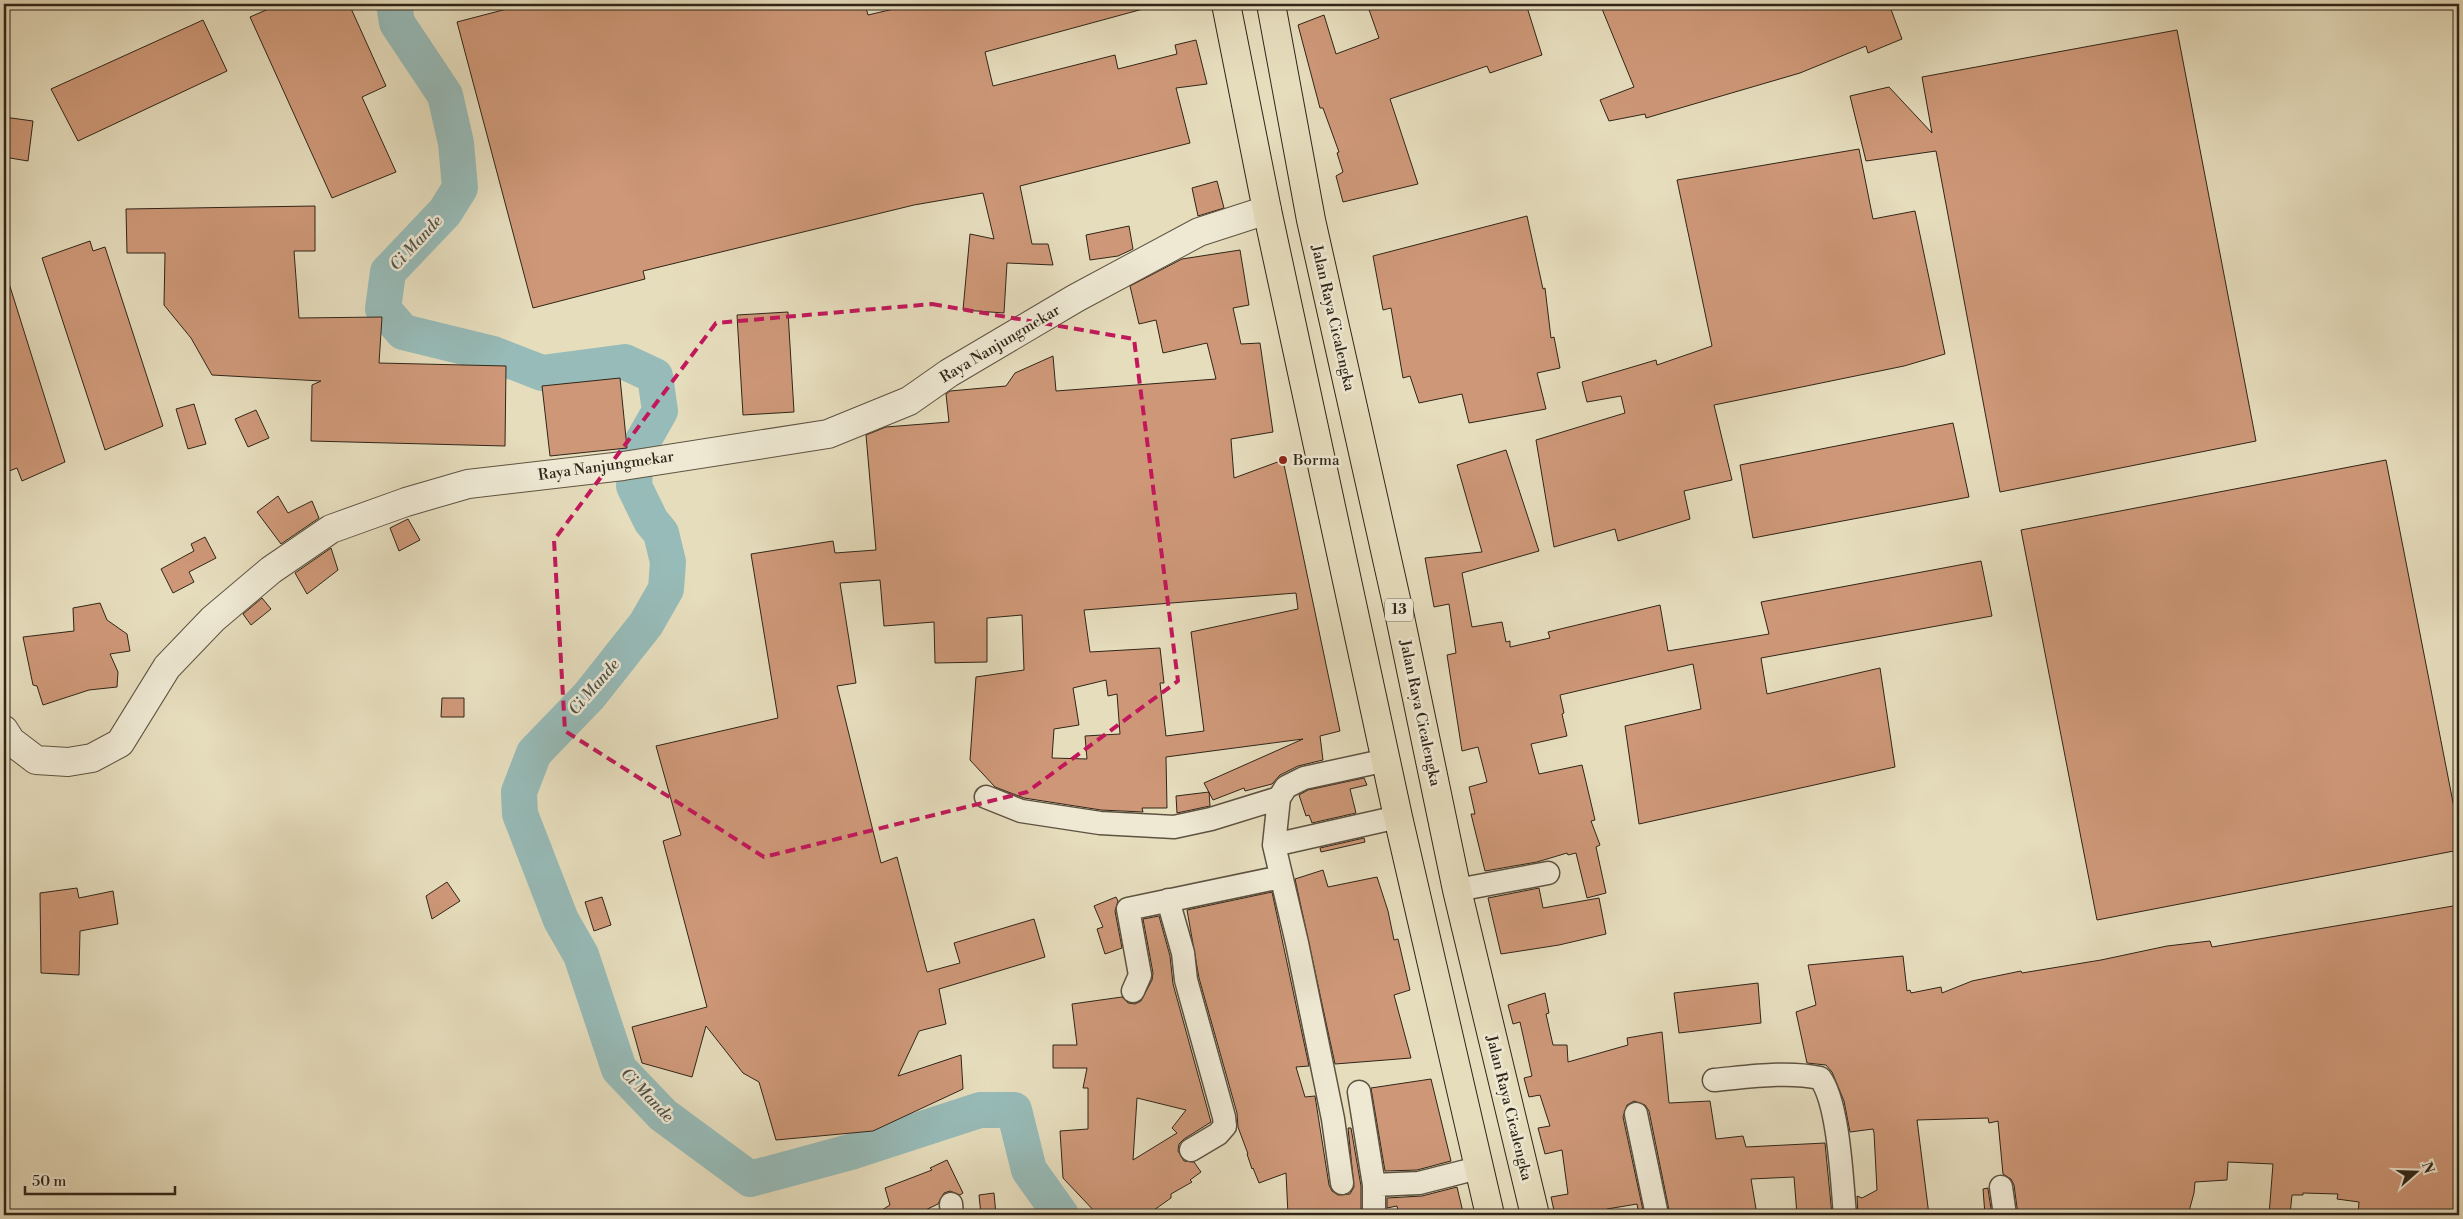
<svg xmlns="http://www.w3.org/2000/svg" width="2463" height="1219" viewBox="0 0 2463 1219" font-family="'Libre Bodoni',serif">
  <rect width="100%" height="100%" fill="#e6ddbd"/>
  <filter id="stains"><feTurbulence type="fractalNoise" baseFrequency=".004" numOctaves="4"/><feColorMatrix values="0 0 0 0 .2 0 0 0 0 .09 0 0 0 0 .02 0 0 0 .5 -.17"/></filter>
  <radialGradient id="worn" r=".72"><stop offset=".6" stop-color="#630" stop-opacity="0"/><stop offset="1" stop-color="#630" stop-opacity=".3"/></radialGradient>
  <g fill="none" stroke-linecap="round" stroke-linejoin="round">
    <path stroke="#97bbb8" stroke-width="36" d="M394 4 397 23 445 95 456 143 460 188 445 212 388 272 383 309 403 332 493 354 542 373 625 362 655 376 660 411 636 453 634 486 651 521 661 533 668 562 666 589 646 624 589 696 534 753 519 792 520 814 561 920 581 955 619 1069 663 1115 750 1179 854 1151 980 1110H1014L1029 1170 1061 1215"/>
  </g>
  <path fill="#ce9878" stroke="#302518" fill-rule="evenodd" d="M280 4H349L386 86 362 97 396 172 332 198 250 17Z
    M526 4H865L868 15 915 4H1142L1143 9 985 52 993 86 1115 55 1118 69 1177 54 1175 45 1196 40 1207 84 1176 88 1190 143 1020 186 1032 244H1048L1053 265 1007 263 1004 313 963 310 970 234 994 239 983 193 914 205 643 271 645 279 533 308 457 22Z
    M1367 4H1526L1542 55 1490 73 1487 66 1390 99 1418 184 1343 202 1336 176 1343 172 1337 153 1339 152 1323 108H1320L1298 25 1324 15 1336 54 1379 38Z
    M1600 4H1889L1902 39 1868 53 1866 46 1800 73 1646 118 1645 114 1609 121 1600 100 1634 87Z
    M203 20 227 71 78 141 51 89Z
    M2177 30 2256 441 2000 492 1936 151 1866 161 1850 96 1889 87 1932 133 1922 77Z
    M4 117 33 121 28 161 4 157Z
    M1859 149 1873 219 1915 211 1945 354 1904 366 1714 405 1732 480 1684 491 1690 519 1618 541 1615 529 1554 547 1536 440 1625 413 1621 396 1587 402 1582 382 1656 360 1657 365 1712 346 1677 180Z
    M1217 181 1224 208 1198 216 1192 188Z
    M315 206V251H294L299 318 382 317 379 363 506 366 505 446 311 441 312 385 321 381 212 375 191 338 164 305 165 253H127L126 209Z
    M1527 216 1543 289 1545 288 1551 338 1554 337 1560 368 1537 373 1546 409 1469 423 1462 394 1419 403 1410 376 1403 378 1391 308 1383 310 1373 256Z
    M1129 226 1133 249 1118 256 1090 260 1086 235Z
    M90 241 93 251 105 247 163 426 105 450 42 258Z
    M1240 250 1249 305 1233 308 1241 344 1260 343 1273 432 1231 439 1234 478 1283 460 1340 731 1320 736 1323 760 1298 766 1280 775 1272 784 1245 791 1244 788 1213 800 1204 783 1303 739 1166 757 1167 808H1142L1143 812 1101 810 1024 798 995 787 970 760 976 677 1024 670 1022 615 987 618V662L935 663 934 622 884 626 880 580 840 583 856 683 837 686 881 863 897 857 927 972 960 963 954 943 1034 919 1045 957 939 989 946 1024 919 1031 898 1076 961 1055 963 1089 873 1131 776 1140 759 1082 743 1073 706 1026 692 1077 642 1063 632 1027 707 1007 663 841 681 835 656 746 778 718 751 554 833 541 835 553 876 550 866 435 886 427 949 422 946 394 950 391 1006 386 1015 373 1053 356 1056 391 1216 379 1207 343 1163 353 1156 320 1139 324 1130 286 1182 259ZM1296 593 1298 609 1191 632 1204 731 1166 736 1160 683H1164L1160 648 1090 652 1084 610ZM1106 680 1108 696 1117 694 1120 734 1085 736 1087 759 1052 758 1054 729 1079 725 1073 688Z
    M7 277 65 462 22 481 17 468 4 473V278Z
    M788 312 794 412 743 415 737 315Z
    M620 378 627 448 550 456 542 386Z
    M194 404 206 444 188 449 176 409Z
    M256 410 269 438 248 447 235 419Z
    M1953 423 1969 497 1753 538 1740 465Z
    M1506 450 1539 551 1462 573 1472 627 1502 622 1506 642 1510 641V647L1550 638 1548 632 1660 605 1668 651 1769 634 1761 602 1981 561 1992 616 1761 658 1767 694 1880 668 1895 767 1639 824 1625 726 1701 709 1693 664 1560 695 1564 713 1562 714 1567 736 1531 744 1539 774 1582 765 1595 820 1591 821 1600 845 1596 847 1606 893 1587 898 1576 853 1568 855 1567 853 1537 862 1485 871 1471 814H1475L1469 787 1487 782 1478 747 1462 751 1447 655 1456 653 1449 604 1434 607 1425 558 1482 552 1457 465Z
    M2386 460 2459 833V850L2097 920 2021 530Z
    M278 496 288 513 312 501 319 518 281 544 257 512Z
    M408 519 420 540 399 551 390 528Z
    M205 537 216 558 189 572 194 582 173 593 161 569 194 551 191 544Z
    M331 548 338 570 307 594 295 573Z
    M262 598 271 609 251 625 243 614Z
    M100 603 107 620 127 634 130 651 110 654 118 672 117 687 89 690 43 705 37 686 33 685 23 637 74 631 73 608Z
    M442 698H464V717H441Z
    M1364 778 1367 785 1350 789 1356 813 1312 823 1309 815 1306 816 1299 795 1308 790Z
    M1209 792 1210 806 1177 813 1176 796Z
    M1364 838 1365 842 1321 852 1320 848Z
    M1323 870 1328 887 1377 877 1388 911 1394 940 1398 939 1410 990 1394 995 1411 1058 1335 1064 1295 879Z
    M447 882 460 901 432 919 426 896Z
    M77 888 79 898 113 891 118 924 80 931 79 975 41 973 40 893Z
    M1539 888 1543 908 1599 898 1606 934 1559 945 1501 954 1488 898Z
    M1272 892 1309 1066 1296 1067 1305 1097 1315 1096 1329 1185 1332 1191 1338 1195 1350 1194 1354 1187 1348 1128H1351L1361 1186V1215H1288L1286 1173 1259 1183 1253 1168 1252 1169 1247 1154H1248L1238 1127 1237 1113 1199 978 1187 910Z
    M602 897 611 925 594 931 585 902Z
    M1116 897 1118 901 1115 911 1122 948 1105 954 1097 929 1103 927 1094 906Z
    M2459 905V1215H2358L2359 1202 2337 1199 2338 1194 2303 1193V1195H2292L2290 1215H2269L2273 1164 2228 1162 2227 1180 2195 1182 2194 1193 2188 1215H2018L2014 1185 2011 1179 2003 1174 1998 1121 1989 1123 1988 1118 1917 1120 1929 1215H1858L1857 1196 1862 1198 1877 1190 1874 1133 1873 1129 1850 1132 1844 1101 1832 1072 1826 1065 1807 1063 1796 1012 1816 1005 1808 965 1903 956 1907 991 1910 990 1911 993 1941 987 1942 993 1972 981 2021 971 2022 973 2101 960 2167 946 2210 941 2212 947Z
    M1159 916 1170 956 1173 984 1211 1122 1184 1139 1179 1144 1178 1151 1184 1161 1194 1162 1201 1172 1190 1180 1192 1182 1171 1194V1198L1147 1215H1098L1063 1178 1060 1131 1088 1129V1088H1083L1087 1068H1053V1045H1077L1072 1004 1122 997 1128 1003 1135 1004 1141 1001 1152 980 1153 973 1143 919ZM1137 1098 1186 1110 1172 1128 1177 1133 1133 1160Z
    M1758 983 1761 1023 1679 1033 1674 993Z
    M1545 993 1549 1013 1546 1014 1553 1045H1567L1568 1062 1628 1045 1627 1038 1662 1032 1669 1103 1710 1101 1716 1139 1743 1136 1746 1147 1825 1143 1832 1215H1797L1794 1177 1751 1179 1757 1215H1670L1649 1111 1645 1105 1634 1101 1627 1105 1623 1117 1644 1215H1639L1637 1204 1607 1209V1215H1555L1551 1197 1568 1194 1562 1150 1545 1154 1538 1128 1550 1126 1540 1095 1529 1097 1524 1078 1532 1076 1520 1022 1513 1024 1508 1005Z
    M1431 1079 1451 1161 1417 1170 1385 1171 1371 1088Z
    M947 1160 963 1193 960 1195 950 1191 944 1193 938 1204 915 1215H874L890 1205 885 1188 932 1170 930 1168Z
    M1457 1187 1463 1212 1453 1215H1399L1397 1206 1387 1208V1198L1422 1196Z
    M1988 1188V1189L1992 1215H1985L1983 1189Z
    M994 1193 996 1215H981L979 1195Z"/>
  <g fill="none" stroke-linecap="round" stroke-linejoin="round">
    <defs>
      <path id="minor" d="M986 797 1021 811 1100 823 1174 827 1211 819 1279 798
        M1274 845 1398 817
        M1457 890 1548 873
        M1168 900 1183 953 1186 980 1224 1117 1225 1126 1218 1134 1191 1150
        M1133 991 1140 975 1128 909 1281 877
        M1714 1080C1748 1077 1787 1071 1820 1078 1839 1103 1842 1183 1845 1215
        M1359 1092 1374 1185V1215
        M1636 1114 1657 1215
        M1342 1183 1333 1119 1297 943 1274 845 1279 798 1286 787 1304 778 1387 760
        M1374 1185 1419 1183 1478 1168
        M2001 1187 2005 1215
        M951 1204 952 1215"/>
      <path id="tertiary" d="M4 730 11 741 36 760 68 762 92 758 120 743 167 667 213 619 271 570 331 529 406 502 468 484 623 466 828 434 909 401 949 373 1076 298 1199 232 1267 210"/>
      <path id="trunk" d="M1226 4 1267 210 1398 817 1490 1215
        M1271 4 1311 220 1400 617 1457 890 1535 1215"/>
    </defs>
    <use href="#minor" stroke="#5e5341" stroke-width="25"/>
    <use href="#tertiary" stroke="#5e5341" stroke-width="30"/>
    <use href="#trunk" stroke="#302518" stroke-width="30"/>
    <use href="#minor" stroke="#efe9d4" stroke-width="22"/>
    <use href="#tertiary" stroke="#efe9d4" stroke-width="28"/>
    <use href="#trunk" stroke="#e6ddbd" stroke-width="28"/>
  </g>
  <path fill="none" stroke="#c2185b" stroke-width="4" stroke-dasharray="10 6" stroke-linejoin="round" d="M932 304 1134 339 1178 681 1027 792 764 857 565 731 554 540 716 323Z"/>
  <circle fill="#8f2418" stroke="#efe9d4" stroke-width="2" cx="1283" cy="460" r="5"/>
  <g text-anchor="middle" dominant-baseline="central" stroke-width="5" stroke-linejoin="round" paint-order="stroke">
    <rect fill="#efe9d4" stroke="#696050" stroke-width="1" x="1385" y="598.5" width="28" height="23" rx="4"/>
    <g font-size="14" font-weight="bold" fill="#302518">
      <text x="1399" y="610">13</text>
    </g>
    <g font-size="15" fill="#302518" stroke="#efe9d4">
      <text transform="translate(1333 318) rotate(77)">Jalan Raya Cicalengka</text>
      <text transform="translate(1000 344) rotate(-31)">Raya Nanjungmekar</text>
      <text transform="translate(606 466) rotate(-8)">Raya Nanjungmekar</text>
      <text transform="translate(1420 713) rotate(78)">Jalan Raya Cicalengka</text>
      <text transform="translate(1509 1108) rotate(76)">Jalan Raya Cicalengka</text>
    </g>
    <g font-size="15" fill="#302518" stroke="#efe9d4" text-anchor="start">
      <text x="1293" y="460">Borma</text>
    </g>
    <g font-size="16" font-style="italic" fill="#4f5248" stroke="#efe9d4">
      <text transform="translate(416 243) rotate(-47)">Ci Mande</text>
      <text transform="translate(594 687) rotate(-49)">Ci Mande</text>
      <text transform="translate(647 1095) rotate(46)">Ci Mande</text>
    </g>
  </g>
  <rect width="2463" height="1219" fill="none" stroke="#e6ddbd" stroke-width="20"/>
  <rect x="5" y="5" width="2453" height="1209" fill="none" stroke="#302518" stroke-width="2.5"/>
  <rect x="10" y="10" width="2443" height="1199" fill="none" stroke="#302518"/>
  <g transform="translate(2416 1172) rotate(70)" stroke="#efe9d4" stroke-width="4" paint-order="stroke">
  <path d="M0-4L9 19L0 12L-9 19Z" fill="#302518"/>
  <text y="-8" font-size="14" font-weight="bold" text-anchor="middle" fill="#302518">N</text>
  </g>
  <path d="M25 1186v8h150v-8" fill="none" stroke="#302518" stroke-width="2.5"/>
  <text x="32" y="1186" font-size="15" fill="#302518" stroke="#efe9d4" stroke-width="4" paint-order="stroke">50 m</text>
  <rect width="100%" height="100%" filter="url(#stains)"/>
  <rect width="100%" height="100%" fill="url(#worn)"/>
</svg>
